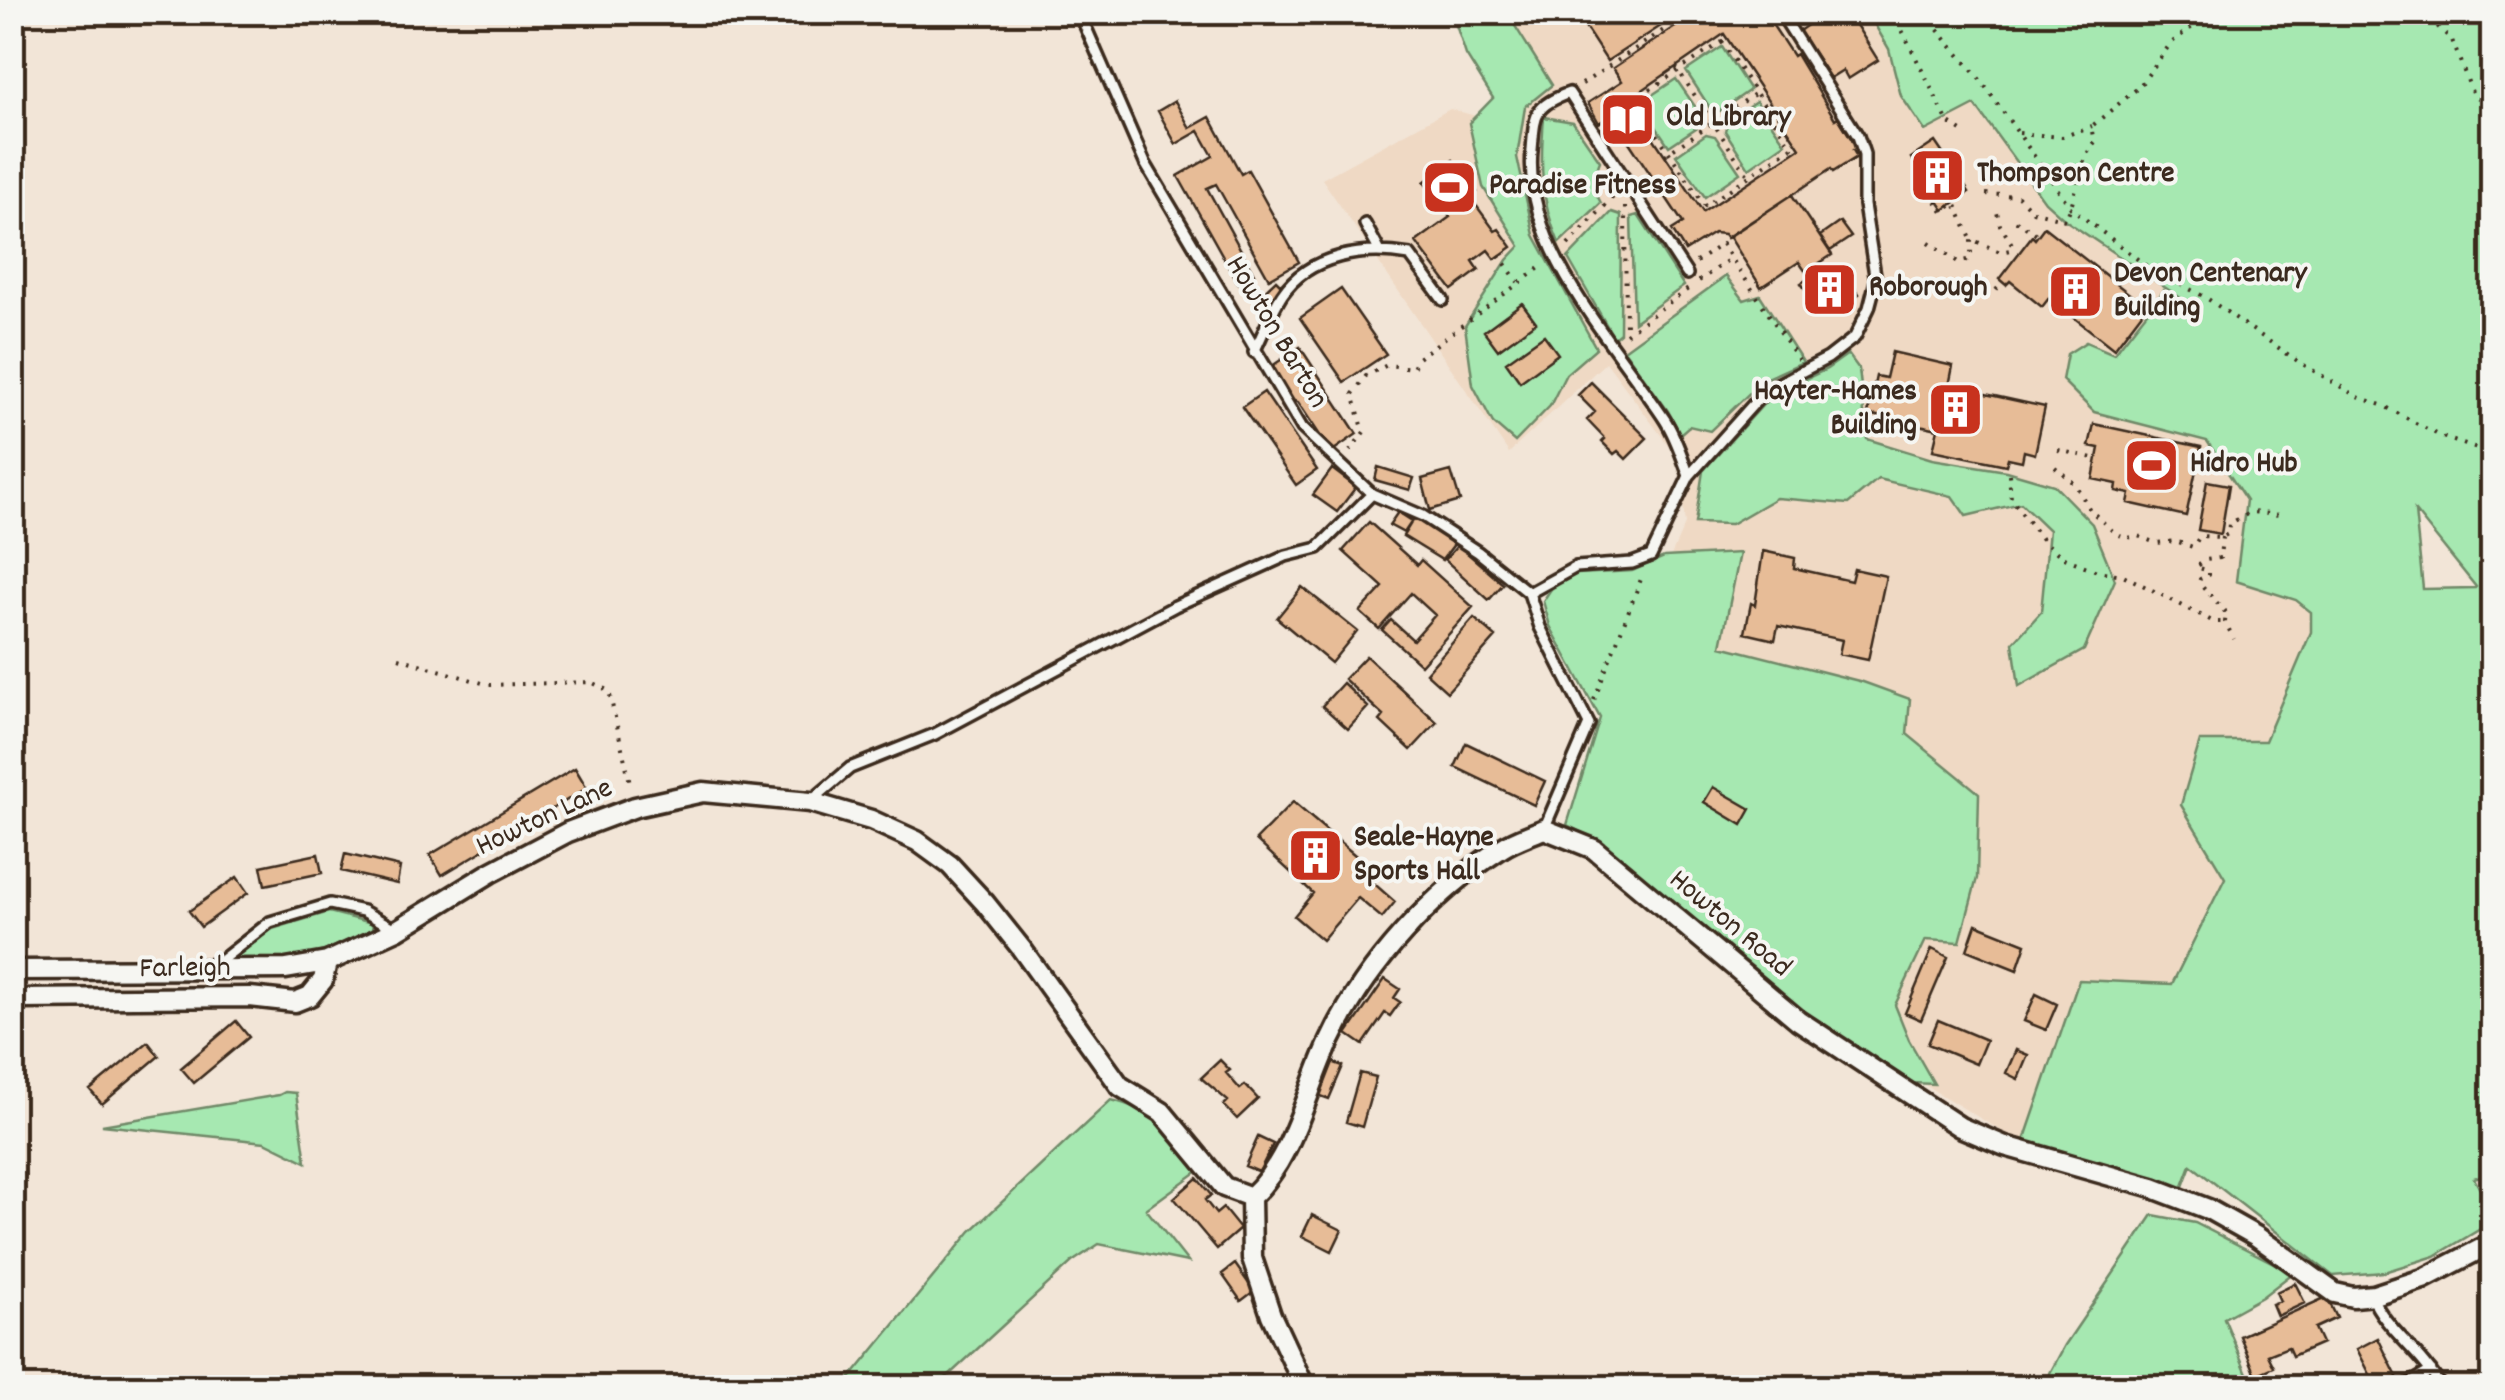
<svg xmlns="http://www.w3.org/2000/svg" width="2505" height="1400" viewBox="0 0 2505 1400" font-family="Dekko,sans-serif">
  <rect width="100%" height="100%" fill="#f2e5d7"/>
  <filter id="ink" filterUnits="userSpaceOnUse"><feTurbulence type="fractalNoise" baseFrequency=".01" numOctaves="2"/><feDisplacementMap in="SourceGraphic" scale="20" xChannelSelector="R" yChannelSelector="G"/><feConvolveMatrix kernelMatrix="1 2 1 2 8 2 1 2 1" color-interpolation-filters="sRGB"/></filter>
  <g filter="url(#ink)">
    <path fill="#efd9c4" d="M1452 13H1868L1889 49 1901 96 1925 131 1975 105 2045 202 2065 220 2246 342 2414 509 2182 1189 2023 1144 1805 1013 1614 685 1685 524 1678 458 1606 362 1509 453 1322 179 1450 109 1476 116 1493 98 1466 55Z"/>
    <path fill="#a6e8b1" stroke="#708968" stroke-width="2.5" fill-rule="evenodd" d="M1452 13H1507L1552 85 1525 107 1517 157 1534 235 1596 348 1566 374 1550 406 1515 442 1493 423 1473 385 1465 326 1507 260 1520 246 1483 187 1469 123 1493 98 1466 55Z
      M1868 13H2492V1172L2474 1178 2492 1212V1222L2435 1256 2384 1272 2333 1276 2191 1165 2182 1189 2023 1144 2079 980 2172 984 2225 878 2181 805 2200 741H2265L2311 632V612L2296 600 2236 581 2246 500 2207 441 2094 412 2062 380 2067 354 2086 342 2114 354 2164 290 2197 309 2065 220 2045 202 1975 105 1925 131 1901 96 1889 49ZM2415 511 2476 587 2475 588 2423 589Z
      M1722 47 1750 90 1720 111 1710 108 1686 71Z
      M1676 79 1701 115 1699 126 1669 146 1640 103Z
      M1756 101 1785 143 1749 168 1725 131 1728 120Z
      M1544 117 1573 122 1600 161C1593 178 1592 187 1601 203L1559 243C1540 199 1540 165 1544 117Z
      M1706 134 1715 136 1740 173 1705 197 1676 155Z
      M1612 212 1621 215 1620 333 1614 338 1568 258Z
      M1638 215 1684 286 1634 322 1631 217Z
      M1726 276 1744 300 1760 295 1803 362 1763 380 1710 431 1689 426 1680 434 1668 411 1624 350Z
      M1848 354 1859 369 1867 439 1932 459 2006 471 2054 485 2092 524 2115 580 2084 650 2019 686 2013 643 2041 612 2049 530 2021 503 1966 516 1952 496 1878 479 1848 504 1776 498 1731 524 1695 523 1703 471 1772 395 1827 369Z
      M1740 553 1721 646 1863 682 1910 699 1907 734 1979 793 1977 878 1960 942 1926 940 1895 1005 1909 1040 1934 1084 1911 1083 1803 1016 1601 842 1567 825 1600 718 1550 626 1543 601 1553 586 1577 574 1632 571 1664 557Z
      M329 912 372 923 374 931C322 956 296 960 239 963L236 956 272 929Z
      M285 1092 296 1093 306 1162 265 1142 102 1125 279 1095Z
      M1111 1100C1153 1109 1177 1135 1198 1171L1146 1209 1188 1262 1099 1244 1072 1262 936 1387 842 1388 971 1231Z
      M2153 1215 2195 1223 2293 1273 2262 1297 2224 1318 2248 1376 2226 1387 2042 1388 2065 1345Z"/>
    <path fill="#e7bc97" stroke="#3b2a1e" stroke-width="2.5" fill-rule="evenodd" d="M1580 12H1663L1658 16 1664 24 1607 61 1577 15Z
      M1698 12H1704L1710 21 1722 12H1764L1793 56 1796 54 1835 119 1838 117 1857 148 1853 150 1857 157 1833 172 1831 169 1727 238 1724 234 1714 233 1685 251 1672 230 1683 223 1611 115 1599 123 1588 103 1622 81 1613 68ZM1724 34 1800 148 1703 212 1628 100Z
      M1812 12H1848L1878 60 1848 79 1843 70 1830 78 1799 31 1809 24 1805 17Z
      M1175 101 1190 128 1210 117 1241 174 1248 170 1299 262 1269 279 1216 184 1207 188 1254 274 1238 283 1178 176 1213 156 1199 131 1176 144 1158 111Z
      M1935 142 1969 192 1944 210 1925 182 1921 185 1916 177 1922 173 1911 158Z
      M1453 160 1477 192 1470 197 1495 231 1499 229 1512 247 1495 259 1488 250 1473 261 1479 270 1452 290 1416 242 1450 217 1424 182Z
      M1792 195 1832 255 1806 272 1799 262 1761 287 1729 236Z
      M1840 222 1851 237 1830 251 1820 236Z
      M2044 227 2146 307 2114 349 2049 298 2042 307 2010 281 2006 285 1999 279 2032 236 2035 239Z
      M1821 262 1833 282 1846 274 1859 294 1846 303 1842 297 1820 311 1801 283 1817 273 1814 267Z
      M1276 280 1283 287 1263 306 1256 299Z
      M1341 289 1386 354 1344 382 1300 318Z
      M1522 303 1536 322 1498 350 1484 331Z
      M1544 335 1558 354 1520 382 1506 362Z
      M1300 347 1357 434 1331 452 1298 402 1290 400 1269 368Z
      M1892 352 1953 366 1949 386 2045 407 2035 454 2024 451 2022 461 2008 458 2006 465 1933 450 1938 429 1868 414 1876 376 1886 378Z
      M1591 382 1647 438 1626 459 1618 451 1614 454 1602 442 1605 439 1587 420 1595 412 1578 395Z
      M1264 392 1317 470 1296 485 1242 407Z
      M2094 424 2201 447 2186 516 2128 503 2130 494 2116 491 2117 484 2093 479 2099 448 2089 446Z
      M1378 467 1414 478 1410 490 1375 480Z
      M1332 469 1356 487 1337 512 1313 495Z
      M1451 471 1460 501 1430 510 1422 479Z
      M2207 481 2229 485 2221 534 2198 530Z
      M1398 512 1412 521 1404 533 1389 525Z
      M1414 518 1455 543 1442 560 1403 536Z
      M1369 522 1417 565 1421 560 1473 607 1421 665 1382 630 1391 620 1413 640 1435 615 1411 593 1379 629 1360 612 1383 587 1343 551Z
      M1458 545 1503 584 1489 600 1445 560Z
      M1763 551 1795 558 1794 568 1851 581 1854 569 1886 576 1868 660 1839 654 1842 640 1778 626 1775 640 1745 633 1751 603 1755 605Z
      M1302 587 1357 631 1331 663 1277 618Z
      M1474 618 1496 637 1447 692 1426 673Z
      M1366 656 1437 722 1411 750 1380 721 1384 716 1344 679Z
      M1343 683 1368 707 1348 729 1322 706Z
      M1466 743 1545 781 1534 805 1455 767Z
      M575 768 587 788 442 875 430 855Z
      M1713 787 1751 809 1742 825 1704 802Z
      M1293 802 1376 873 1370 880 1395 902 1382 918 1358 898 1322 940 1294 916 1313 893 1256 840Z
      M318 854 322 873 265 885 261 866Z
      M345 854 400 867 397 884 341 871Z
      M237 877 248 893 201 927 189 911Z
      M1976 924 2026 944 2017 970 1967 950Z
      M1932 949 1948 957 1921 1020 1905 1013Z
      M1385 979 1400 989 1394 998 1400 1002 1390 1016 1385 1013 1363 1045 1347 1034Z
      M2036 994 2057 1004 2046 1030 2024 1021Z
      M1938 1020 1986 1040 1976 1064 1928 1044Z
      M236 1021 249 1037 194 1083 181 1068Z
      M148 1042 159 1056 102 1104 90 1090Z
      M2016 1050 2028 1055 2018 1079 2006 1073Z
      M1220 1060 1230 1070 1226 1073 1240 1089 1245 1085 1258 1099 1237 1119 1224 1105 1228 1101 1201 1078Z
      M1332 1062 1343 1066 1329 1099 1318 1095Z
      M1360 1073 1376 1077 1362 1127 1346 1122Z
      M1258 1137 1273 1144 1259 1172 1245 1166Z
      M1197 1178 1211 1195 1205 1200 1216 1214 1223 1208 1240 1229 1217 1249 1174 1198Z
      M1312 1215 1342 1230 1332 1251 1302 1236Z
      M1235 1264 1254 1291 1241 1301 1222 1274Z
      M2295 1283 2305 1303 2277 1316 2272 1304 2280 1301 2276 1292Z
      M2327 1297 2337 1318 2315 1328 2322 1343 2292 1356 2288 1347 2268 1355 2274 1367 2256 1375 2240 1336Z
      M2378 1338 2400 1383 2391 1388H2377L2357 1349Z"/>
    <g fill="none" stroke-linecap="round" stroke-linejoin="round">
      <defs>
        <path id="service" d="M1079 12 1145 163 1302 428 1372 494 1423 516 1478 552 1529 593
          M1365 224 1379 250
          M1687 274 1569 93C1533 106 1535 115 1532 150 1523 250 1614 342 1665 420 1676 437 1682 457 1689 476
          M1254 352C1263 334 1271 312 1282 295 1309 254 1365 247 1410 255L1443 300
          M810 802 850 768 935 734 1175 606 1286 556 1318 548 1372 494
          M1544 829 1589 724 1540 627 1529 593 1576 567 1632 563 1651 556 1689 476 1766 390 1828 358 1855 337 1869 308 1876 281 1864 205V154L1858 136 1780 12
          M214 966 270 922 330 904 363 911 395 929
          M2371 1295C2386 1331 2423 1352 2441 1388
          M2402 1388 2431 1371"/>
        <path id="minor" d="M12 970 286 969 327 962 397 930 490 873 568 832 635 807 703 792 810 802 871 820 917 841 950 865 985 903 1021 948 1120 1086 1162 1112 1224 1187 1251 1197
          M19 999 250 997 295 1002 310 996 323 980 327 962
          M1305 1388 1271 1315 1252 1258 1251 1197C1293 1159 1306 1092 1330 1041 1364 967 1433 892 1502 848 1514 840 1530 835 1544 829L1594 849 1798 1020 1960 1127 2005 1146 2153 1188 2208 1209 2256 1236 2335 1293 2353 1297 2374 1295 2423 1279 2492 1243"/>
      </defs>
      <use href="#service" stroke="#3b2a1e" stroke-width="16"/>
      <use href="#minor" stroke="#3b2a1e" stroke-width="25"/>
      <path stroke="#3b2a1e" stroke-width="4" stroke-dasharray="2.5 8" stroke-linecap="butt" d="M1707 12 1710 17 1716 12
        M1893 12 1948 122 1965 133
        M2422 12 2452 40 2473 95 2492 105
        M1899 21 1932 23 1982 82 2071 208 2149 268 2205 297 2299 362 2358 397 2384 406 2442 437 2492 454
        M1722 42 1792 147 1705 206 1634 100Z
        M1676 67 1751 180
        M1582 84 1691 12
        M2019 133 2062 137 2092 126
        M1665 155 1762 89
        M1923 184 1943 212 1955 203 1971 239
        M1986 194 2018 196 2033 211 2065 220C2078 196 2077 163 2095 142L2092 126 2139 87 2171 43 2212 12
        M1625 207 1626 333
        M2016 221 2038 235
        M1929 242 1958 262 1967 260 1971 254V239L2000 252 2010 250 2012 244 2000 225 1997 212
        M1568 245 1616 194
        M1499 255 1518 282
        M1696 262 1722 244 1799 360
        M1699 281 1731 258
        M1996 290 2003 282
        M1626 334 1691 287
        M2058 450 2097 459
        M1350 451 1364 432 1353 394 1366 376 1387 365 1413 368 1418 358 1545 264
        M2055 467 2075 484 2090 510 2116 534 2126 538 2138 536 2156 543 2175 541 2193 547 2200 536 2222 537 2228 534 2229 524 2251 512 2280 515
        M2009 474 2011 499 2041 538 2062 557 2097 571 2123 575 2214 622H2225
        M2222 537 2220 558 2206 560 2196 567 2209 571V575L2200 579 2199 582 2226 613 2225 622 2234 639
        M399 658 489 685 591 682 609 691 631 787
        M1594 700 1643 574"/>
      <use href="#service" stroke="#f6f6f2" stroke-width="9"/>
      <use href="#minor" stroke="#f6f6f2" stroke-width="18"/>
    </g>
  </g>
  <defs>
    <symbol id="library-square" viewBox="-11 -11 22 22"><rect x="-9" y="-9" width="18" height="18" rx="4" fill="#c8321e" stroke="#f6f6f2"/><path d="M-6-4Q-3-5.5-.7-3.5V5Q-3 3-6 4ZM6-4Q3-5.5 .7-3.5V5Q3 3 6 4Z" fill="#fff"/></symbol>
    <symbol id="building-square" viewBox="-11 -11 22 22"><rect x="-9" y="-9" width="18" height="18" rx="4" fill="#c8321e" stroke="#f6f6f2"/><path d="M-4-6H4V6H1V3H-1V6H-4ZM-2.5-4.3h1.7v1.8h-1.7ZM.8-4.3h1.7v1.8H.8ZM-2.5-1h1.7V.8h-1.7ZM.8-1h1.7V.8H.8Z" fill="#fff"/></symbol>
    <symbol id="stadium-square" viewBox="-11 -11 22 22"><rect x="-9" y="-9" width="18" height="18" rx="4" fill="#c8321e" stroke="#f6f6f2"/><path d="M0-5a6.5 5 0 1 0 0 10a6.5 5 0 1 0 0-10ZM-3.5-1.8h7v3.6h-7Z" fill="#fff"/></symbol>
  </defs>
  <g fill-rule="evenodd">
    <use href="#library-square" x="1596" y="88" width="63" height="63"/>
    <use href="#building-square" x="1906" y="144" width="63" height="63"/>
    <use href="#stadium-square" x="1418" y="156" width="63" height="63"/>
    <use href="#building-square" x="1798" y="258" width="63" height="63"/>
    <use href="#building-square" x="2044" y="260" width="63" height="63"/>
    <use href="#building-square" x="1924" y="378" width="63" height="63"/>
    <use href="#stadium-square" x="2120" y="434" width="63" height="63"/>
    <use href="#building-square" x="1284" y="824" width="63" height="63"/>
  </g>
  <g text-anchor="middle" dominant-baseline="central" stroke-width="8" stroke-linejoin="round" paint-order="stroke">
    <g font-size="30" font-weight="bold" fill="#3b2a1e" stroke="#f6f6f2" text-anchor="start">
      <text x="1666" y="119">Old Library</text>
      <text x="1977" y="175">Thompson Centre</text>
      <text x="1489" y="187">Paradise Fitness</text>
      <text x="2114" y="275">Devon Centenary<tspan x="2114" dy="34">Building</tspan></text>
      <text x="1869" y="289">Roborough</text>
      <text x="1917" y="393" text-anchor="end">Hayter-Hames<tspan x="1917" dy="34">Building</tspan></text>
      <text x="2190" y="465">Hidro Hub</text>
      <text x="1354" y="839">Seale-Hayne<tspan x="1354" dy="34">Sports Hall</tspan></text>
    </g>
    <g font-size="30" fill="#3b2a1e" stroke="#f6f6f2">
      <text transform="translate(1275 333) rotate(59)">Howton Barton</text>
      <text transform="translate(545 819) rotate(-25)">Howton Lane</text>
      <text transform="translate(1729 925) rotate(40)">Howton Road</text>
      <text transform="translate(185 970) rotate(-1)">Farleigh</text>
    </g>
  </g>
  <rect width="2505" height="1400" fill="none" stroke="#f6f6f2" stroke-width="50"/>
  <rect x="25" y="25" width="2455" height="1350" fill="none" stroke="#3b2a1e" stroke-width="4" filter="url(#ink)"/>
</svg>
